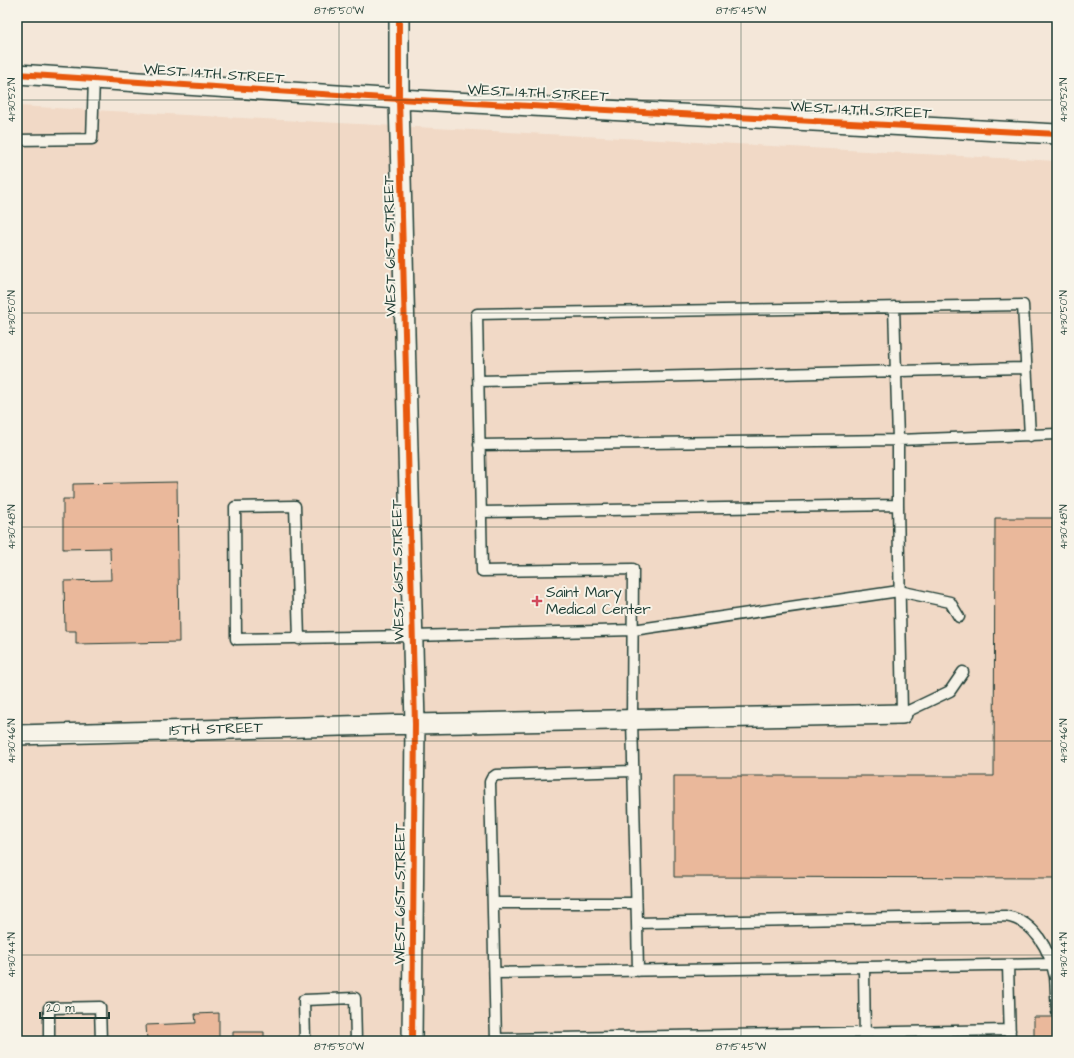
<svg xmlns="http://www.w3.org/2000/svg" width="1074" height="1058" viewBox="0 0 1074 1058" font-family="'Architects Daughter',sans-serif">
  <rect width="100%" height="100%" fill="#f4e7d9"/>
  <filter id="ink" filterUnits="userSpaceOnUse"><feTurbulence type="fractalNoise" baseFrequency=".025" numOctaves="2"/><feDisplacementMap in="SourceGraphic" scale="8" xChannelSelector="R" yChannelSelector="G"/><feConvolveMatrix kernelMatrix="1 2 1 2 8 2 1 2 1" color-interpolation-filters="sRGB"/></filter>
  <g filter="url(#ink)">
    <path fill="#f1d9c6" d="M17 106 1057 161V1041H17Z"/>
    <path fill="#eab89b" stroke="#1f3d34" d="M177 482 179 642 76 644V631H65L64 581 111 580 110 548 63 549V499H73V484Z
      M995 518H1057V878L674 877V776H994Z
      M219 1013V1041H147L146 1025 196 1023 195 1014Z
      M1034 1017H1057V1041H1034Z
      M233 1032H264V1041H233Z"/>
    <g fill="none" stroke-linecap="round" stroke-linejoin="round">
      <defs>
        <path id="service" d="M17 140 92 139 94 79
          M479 381 1026 368
          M1030 436 1023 305 477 314 482 571 633 569 632 719 637 923 1005 916C1034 920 1050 950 1055 977 1056 989 1056 1000 1057 1012
          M479 445 898 440 894 307
          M481 512 898 505
          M299 639 295 506 235 507 236 639 413 636 633 630 899 591 950 602 959 617
          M963 672 950 691 902 714 898 505V440L1057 434
          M493 903H636
          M637 923 638 971
          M1008 965 1010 1041
          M864 968 865 1041
          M495 973 1052 964
          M496 1039 1010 1030
          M49 1041V1008L100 1007 101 1041
          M305 1041 304 1000 355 998 356 1041
          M496 1041 490 782 492 778 496 775 633 771"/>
        <path id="minor" d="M399 17V99L415 724 412 1041
          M17 74 399 99 1057 134
          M17 735 415 724 902 714"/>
      </defs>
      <use href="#service" stroke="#1f3d34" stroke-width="13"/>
      <use href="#minor" stroke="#1f3d34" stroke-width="22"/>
      <use href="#service" stroke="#f7f3e8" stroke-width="10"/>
      <use href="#minor" stroke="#f7f3e8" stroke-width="19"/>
      <defs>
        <path id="cycleway" d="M399 17V99L415 724 412 1041
          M17 74 399 99 1057 134"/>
      </defs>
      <use href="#cycleway" stroke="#f7f3e8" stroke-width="8"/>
      <use href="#cycleway" stroke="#e8590c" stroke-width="6"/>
    </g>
  </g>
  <path fill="none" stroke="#1f3d34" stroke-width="1" stroke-opacity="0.45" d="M339 17V1041M741 17V1041M17 100H1057M17 313H1057M17 527H1057M17 741H1057M17 955H1057"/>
  <path fill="#d1495b" stroke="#f7f3e8" stroke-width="1.5" d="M535 595h4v4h4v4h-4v4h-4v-4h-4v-4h4z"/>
  <g text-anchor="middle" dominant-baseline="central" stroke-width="4" stroke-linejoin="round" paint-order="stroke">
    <g font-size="15" fill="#1f3d34" stroke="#f7f3e8">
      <text transform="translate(214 74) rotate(4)">WEST 14TH STREET</text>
      <text transform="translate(538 93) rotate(3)">WEST 14TH STREET</text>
      <text transform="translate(861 110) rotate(3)">WEST 14TH STREET</text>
      <text transform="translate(390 246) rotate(-91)">WEST 61ST STREET</text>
      <text transform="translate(398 570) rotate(-91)">WEST 61ST STREET</text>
      <text transform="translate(216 729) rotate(-2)">15TH STREET</text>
      <text transform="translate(400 894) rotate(-90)">WEST 61ST STREET</text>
    </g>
    <g font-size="15" fill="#1f3d34" stroke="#f7f3e8" text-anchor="start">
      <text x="546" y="592">Saint Mary<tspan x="546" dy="17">Medical Center</tspan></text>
    </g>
  </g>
  <rect width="1074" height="1058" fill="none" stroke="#f7f3e8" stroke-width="44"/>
  <path d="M40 1012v6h69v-6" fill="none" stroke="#1f3d34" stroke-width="2"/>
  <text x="46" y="1012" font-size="12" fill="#1f3d34" stroke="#f7f3e8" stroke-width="3" paint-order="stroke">20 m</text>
  <rect x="22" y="22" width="1030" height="1014" fill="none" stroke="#1f3d34" stroke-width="1.5"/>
  <g font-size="10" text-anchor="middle" fill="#1f3d34">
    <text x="339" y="14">87°15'50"W</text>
    <text x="741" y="14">87°15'45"W</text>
    <text transform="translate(11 100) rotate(-90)" y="4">41°30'52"N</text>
    <text transform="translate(1063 100) rotate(-90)" y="4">41°30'52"N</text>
    <text transform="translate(11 313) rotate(-90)" y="4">41°30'50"N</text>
    <text transform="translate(1063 313) rotate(-90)" y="4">41°30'50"N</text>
    <text transform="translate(11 527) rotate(-90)" y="4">41°30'48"N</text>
    <text transform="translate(1063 527) rotate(-90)" y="4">41°30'48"N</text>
    <text transform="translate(11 741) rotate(-90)" y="4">41°30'46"N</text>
    <text transform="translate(1063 741) rotate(-90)" y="4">41°30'46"N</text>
    <text transform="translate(11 955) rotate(-90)" y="4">41°30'44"N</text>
    <text transform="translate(1063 955) rotate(-90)" y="4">41°30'44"N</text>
    <text x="339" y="1050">87°15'50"W</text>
    <text x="741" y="1050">87°15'45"W</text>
  </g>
</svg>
